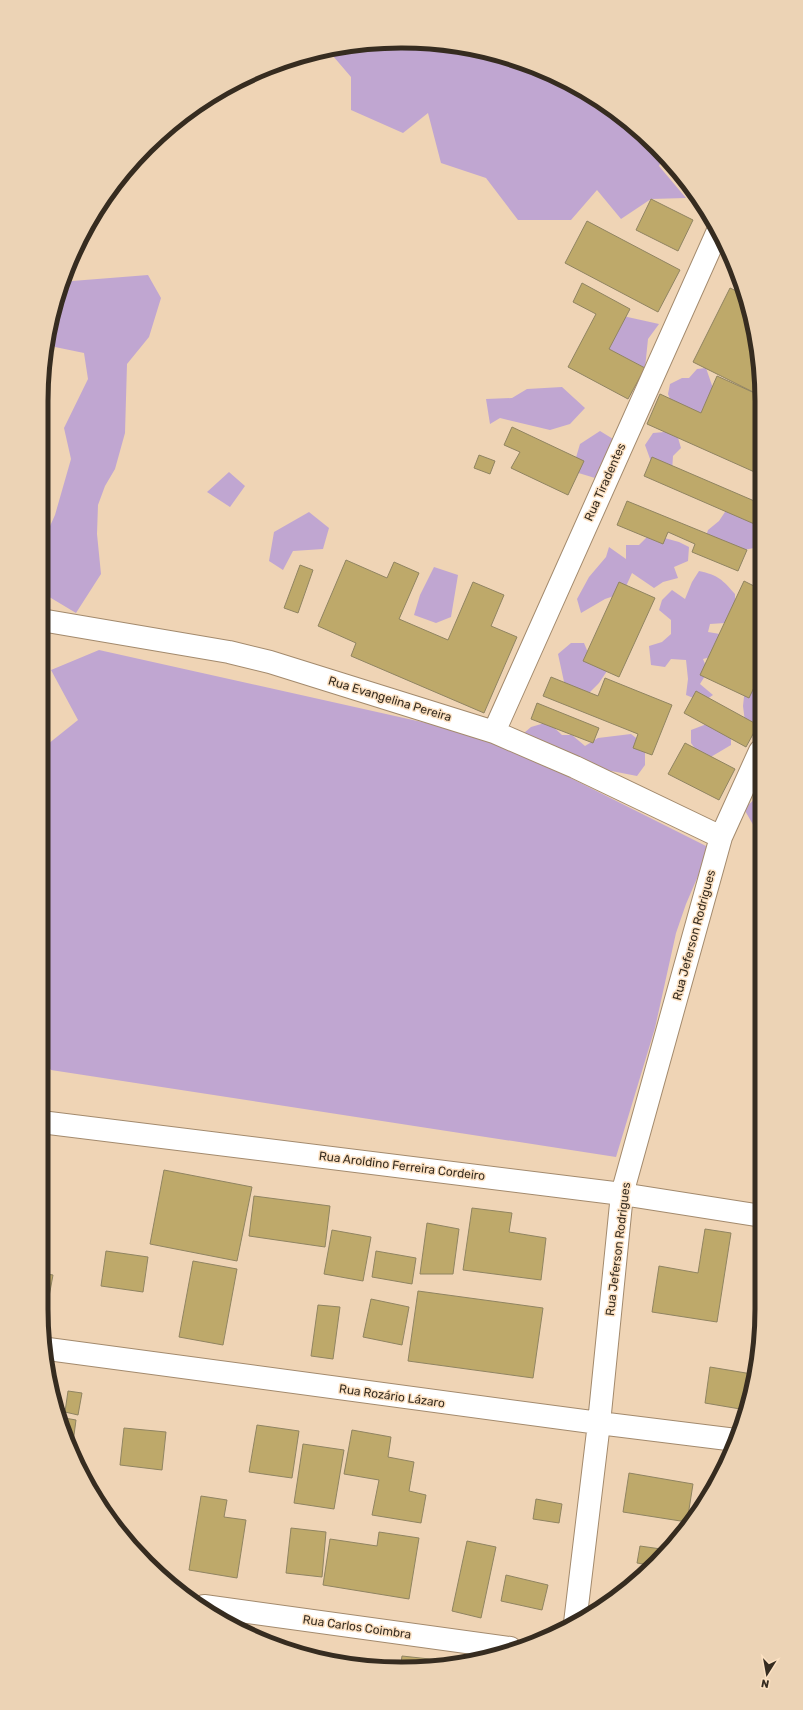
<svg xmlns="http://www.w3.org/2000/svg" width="803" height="1710" viewBox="0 0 803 1710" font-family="Rubik,sans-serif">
  <rect width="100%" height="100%" fill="#efd4b5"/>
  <path fill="#c0a6d1" d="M401 41 472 48 539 68 621 115 663 158 659 166 686 198 651 199 621 219 597 190 571 220H518L486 178 441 163 428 113 403 133 351 110V77L327 49Z
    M148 275 161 298 149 337 127 364 125 433 115 469 105 486 98 505 97 534 101 574 76 613 41 592V546L55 515 71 459 64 428 88 379 84 353 55 347 49 327 58 298 72 281Z
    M614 314 659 324 648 339 645 368 609 349 606 327Z
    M706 368 715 394 709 406 701 413 672 404 668 394 670 384 682 378H689L697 369Z
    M562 387 585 408 570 424 550 430 500 418 490 424 486 399 512 398 527 389Z
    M600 431 618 442 595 478 572 471 580 444Z
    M676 431 681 448 673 456 672 471 653 467 645 445 653 433Z
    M229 472 245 486 230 507 207 492Z
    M727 509 749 515 757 533 754 548 728 553 704 543 708 530 719 521Z
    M309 512 329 528 323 549 293 551 283 570 269 561 274 532Z
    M650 534 679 542 689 547 688 561 674 567 678 578 663 582 654 588 632 573 623 593 605 599 581 613 577 599 589 577 606 557 609 547 626 559V545H639Z
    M434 567 458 575 451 617 436 623 414 615 420 595Z
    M699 571C718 575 723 580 735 594V610L725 623 710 624 708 632 726 635 718 655 703 659 708 671 700 684 713 695 703 702 686 695 688 679 686 660 671 659 665 667 651 665 649 646 662 642 671 634V620L659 610 662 600 672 590 685 599 692 582Z
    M571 643H584L592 662 607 671 599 683 585 697 566 691 558 654Z
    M99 650 489 737 710 848 686 904 676 933 655 1028 616 1157 51 1070 41 1055V867L48 855 41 840V755L48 744 78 720 51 670Z
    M745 687 760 689V721L745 722 743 706Z
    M548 722 562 735H572L585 746 598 738 631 734 645 745V765L637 776 596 768 524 733 531 727Z
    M712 722 731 733V745L704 761 691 743V730Z
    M760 794V829L755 828 744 809Z"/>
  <path fill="#bea96a" stroke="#908461" d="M651 199 693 220 678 251 636 230Z
    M587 221 680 270 658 312 565 263Z
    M582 283 630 309 609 349 645 368 628 399 568 367 596 314 573 302Z
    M730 288 743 294 759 354V395L693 362Z
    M717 376 759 395V474L647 424 660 394 701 413Z
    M512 427 584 461 568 495 511 468 520 452 504 445Z
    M479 455 495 461 490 474 474 468Z
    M652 457 759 503V526L644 476Z
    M627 501 747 550 738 571 692 552 695 544 668 532 663 544 617 525Z
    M346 560 387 578 394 562 419 573 399 619 448 640 473 582 504 595 491 626 517 637 484 713 351 656 356 643 318 626Z
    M300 565 313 570 298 613 284 608Z
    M744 581 760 589V675L749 698 700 675Z
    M619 582 655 598 619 677 583 661Z
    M551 677 598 696 605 678 672 705 652 755 633 748 638 734 543 696Z
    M696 691 758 725 746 747 684 713Z
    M537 703 599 728 593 743 531 719Z
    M685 743 735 769 719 800 668 774Z
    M164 1170 252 1187 237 1261 150 1244Z
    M254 1196 330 1206 325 1247 249 1236Z
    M472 1208 512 1213 509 1232 546 1238 541 1280 463 1270Z
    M41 1220 48 1221 41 1261Z
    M427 1223 459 1229 453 1274H420Z
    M705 1229 731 1233 717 1322 652 1312 659 1266 698 1273Z
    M332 1230 371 1237 363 1281 324 1274Z
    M106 1251 148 1257 143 1292 101 1286Z
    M376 1251 416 1258 412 1284 372 1277Z
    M193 1261 237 1269 223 1345 179 1337Z
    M41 1273 53 1275 46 1313 42 1312 41 1308Z
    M418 1291 543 1308 533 1378 408 1361Z
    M371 1299 409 1307 402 1345 363 1337Z
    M318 1305 340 1307 333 1359 311 1356Z
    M710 1367 752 1374 746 1410 705 1403Z
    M68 1391 82 1393 78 1415 65 1412Z
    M59 1417 76 1420 72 1450 60 1425Z
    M257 1425 299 1431 292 1478 249 1472Z
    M124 1428 166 1432 162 1470 120 1465Z
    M352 1430 391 1437 388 1457 414 1462 409 1491 426 1495 421 1523 372 1515 379 1480 344 1474Z
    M303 1444 344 1450 334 1509 294 1503Z
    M629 1473 693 1484 687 1522 623 1512Z
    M201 1496 227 1500 224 1517 246 1520 237 1578 189 1570Z
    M536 1499 562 1504 559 1523 533 1519Z
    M291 1528 326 1532 322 1577 286 1573Z
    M379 1532 419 1538 409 1599 323 1585 330 1539 377 1546Z
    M467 1541 496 1547 481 1618 452 1611Z
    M640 1546 668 1550 649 1565 637 1563Z
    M506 1575 548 1585 542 1610 501 1601Z
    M402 1656 448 1661 447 1665 400 1669Z"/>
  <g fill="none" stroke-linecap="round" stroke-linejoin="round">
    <defs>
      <path id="minor" d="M41 620 229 652 270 662 494 732 575 767 721 837
        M494 732 717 233
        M41 1122 622 1194 762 1216
        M48 1349 599 1423 736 1440
        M204 1606 510 1648
        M575 1623 599 1423 622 1194 721 837 760 751"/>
    </defs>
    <use href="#minor" stroke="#a38a6d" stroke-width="24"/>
    <use href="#minor" stroke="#fff" stroke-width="22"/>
  </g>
  <g text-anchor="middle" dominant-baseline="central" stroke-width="3" stroke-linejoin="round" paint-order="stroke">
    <g font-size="12" fill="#362c20" stroke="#fce1c2">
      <text transform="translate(605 482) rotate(-66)">Rua Tiradentes</text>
      <text transform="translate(390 699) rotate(17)">Rua Evangelina Pereira</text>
      <text transform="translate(694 935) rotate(-75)">Rua Jeferson Rodrigues</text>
      <text transform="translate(402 1166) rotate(7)">Rua Aroldino Ferreira Cordeiro</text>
      <text transform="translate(618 1249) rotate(-83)">Rua Jeferson Rodrigues</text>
      <text transform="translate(392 1396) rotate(8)">Rua Rozário Lázaro</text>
      <text transform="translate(357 1627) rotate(8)">Rua Carlos Coimbra</text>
    </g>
  </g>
  <path d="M0 0H803V1710H0ZM401 48H402A353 353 0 0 1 755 401V1309A353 353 0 0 1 402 1662H401A353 353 0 0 1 48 1309V401A353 353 0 0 1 401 48Z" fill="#ecd3b5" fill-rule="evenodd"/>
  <path fill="none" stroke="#362c20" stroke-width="5" d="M401 48H402A353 353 0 0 1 755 401V1309A353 353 0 0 1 402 1662H401A353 353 0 0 1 48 1309V401A353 353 0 0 1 401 48Z"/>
  <g transform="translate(767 1674) rotate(191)" stroke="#fce1c2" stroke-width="3" paint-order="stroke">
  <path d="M0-3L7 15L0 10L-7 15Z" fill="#362c20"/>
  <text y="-6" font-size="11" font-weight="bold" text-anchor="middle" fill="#362c20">N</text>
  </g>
</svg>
